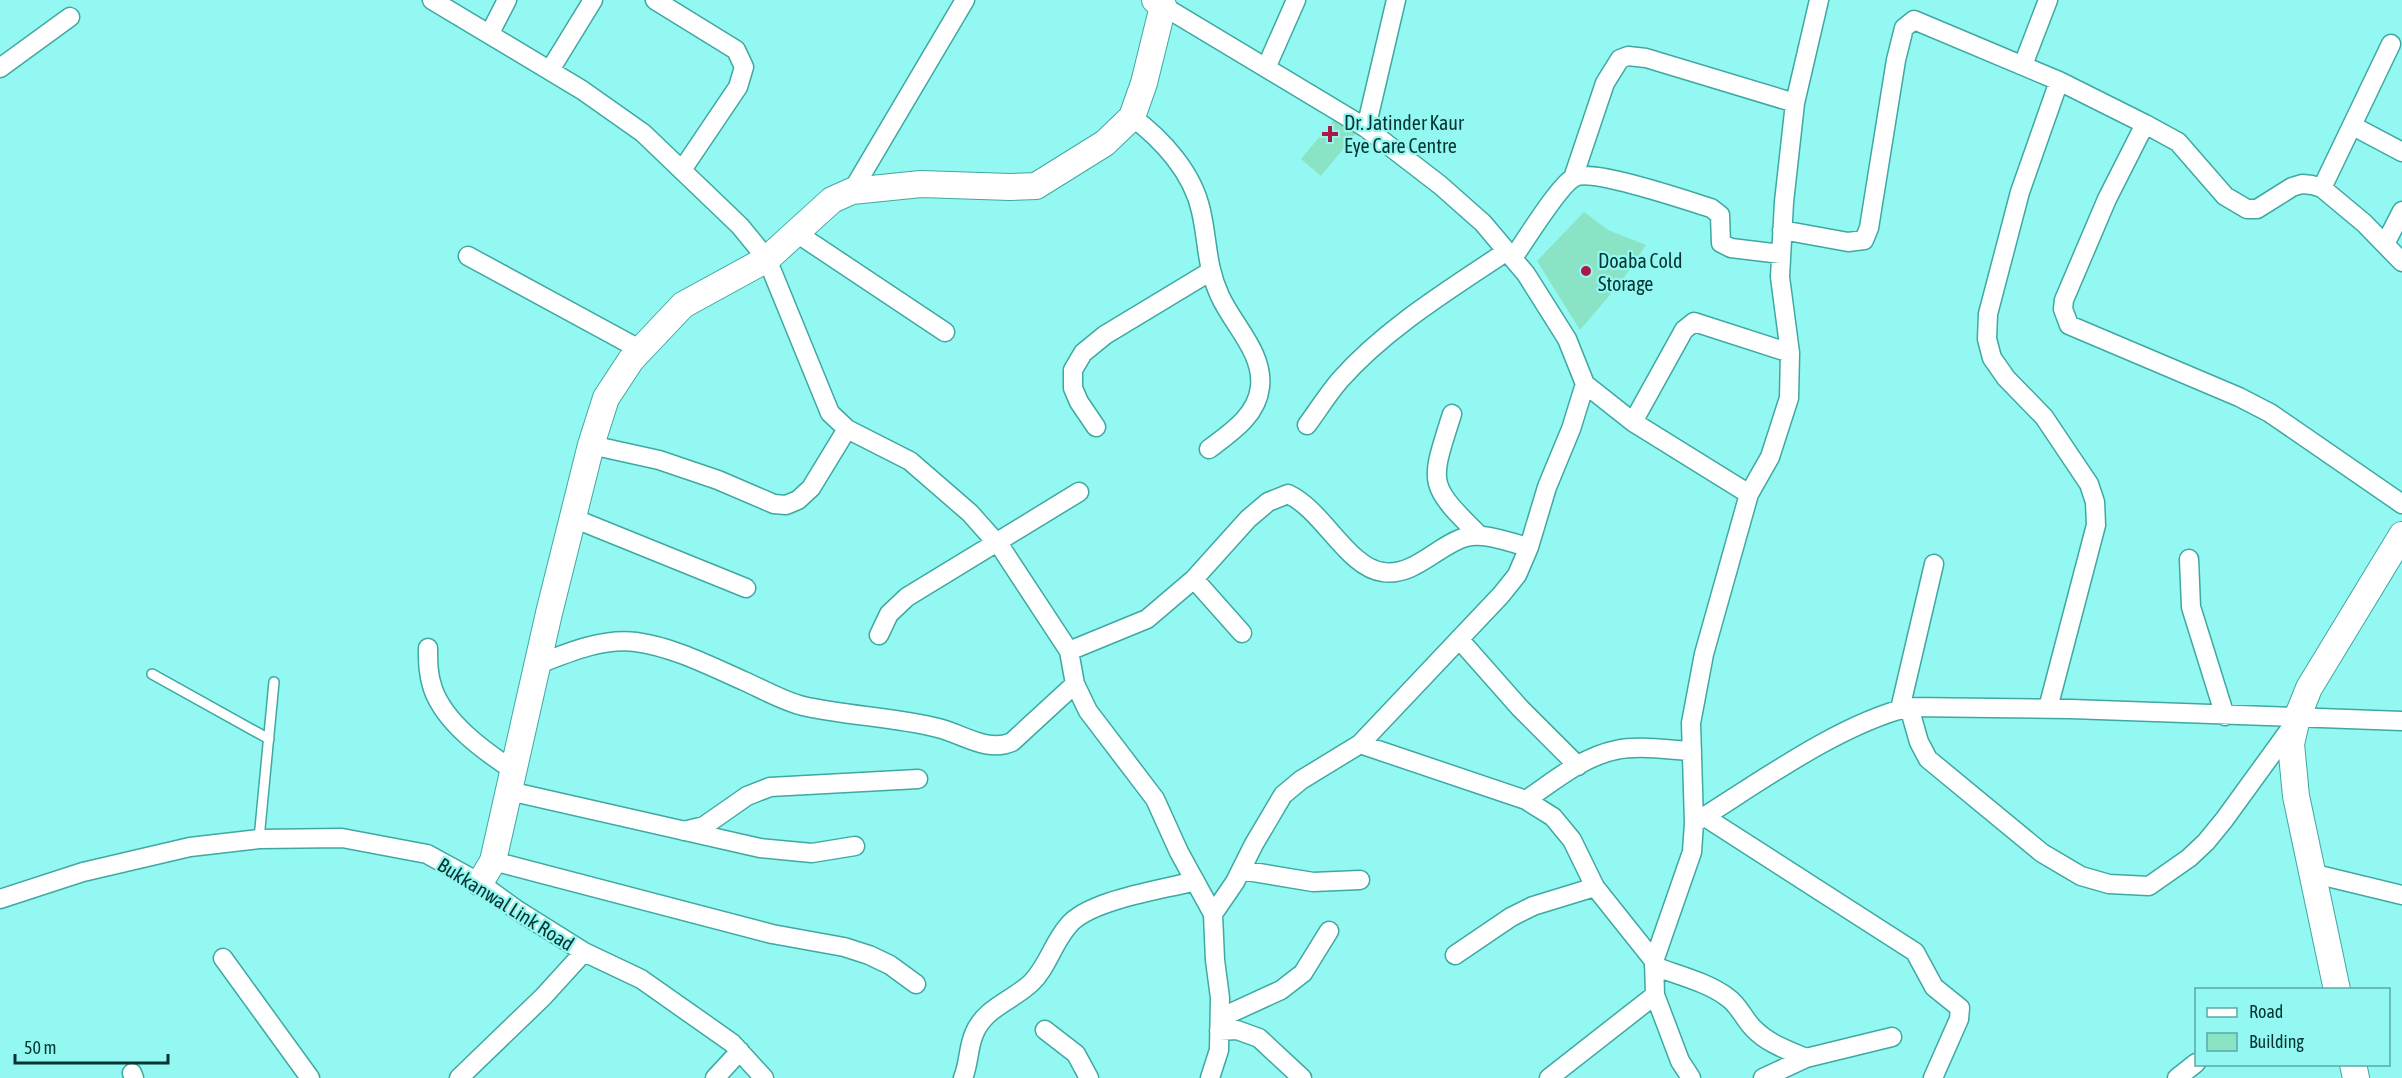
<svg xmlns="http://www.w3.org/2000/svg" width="2402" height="1078" viewBox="0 0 2402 1078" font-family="'Asap Condensed',sans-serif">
  <rect width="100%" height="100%" fill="#92f8f1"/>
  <path fill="#8be3c5" d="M1337 116 1357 132 1321 176 1301 159Z
    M1584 212 1608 230 1646 245 1621 282 1580 330 1537 261Z"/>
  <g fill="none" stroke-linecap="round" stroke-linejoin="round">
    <defs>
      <path id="lane" d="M152 674 269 739
        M259 839 274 682"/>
      <path id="street" d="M432 0 582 90 643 133 740 226 767 259 830 413 847 429 910 461 970 513 1002 549 1069 651 1075 684 1088 711 1155 799 1179 852 1213 914 1215 960 1220 998 1219 1050 1210 1078
        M655 0 736 50 744 67 738 87 682 170
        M1163 6 1366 128 1440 185 1483 223 1526 274 1567 339 1585 384 1633 422 1749 494 1704 654 1691 723 1694 823 1692 852 1654 961 1655 995 1680 1061 1691 1078
        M490 33 507 0
        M2023 65 2048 0
        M0 68 70 17
        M1266 68 1296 0
        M550 70 593 0
        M1132 117C1162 139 1193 173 1201 211 1208 241 1206 266 1220 296 1233 325 1264 353 1260 387 1257 416 1230 433 1209 449
        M2145 124 2107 199 2064 300 2063 309 2069 325 2239 397 2270 413 2402 504
        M2353 126 2402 152
        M1366 128 1396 0
        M1573 178 1605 83 1620 59 1628 56 1646 58 1795 103
        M2322 188 2391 44
        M852 191 965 0
        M1782 230 1848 242 1864 240 1869 228 1896 60 1904 28 1914 20 2059 81 2145 124 2178 142 2225 196 2247 209H2257L2292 187 2302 184 2312 185 2322 188 2364 223 2402 262
        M795 232 945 332
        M2385 244 2402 211
        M468 256 641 350
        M1513 258C1525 241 1558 187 1573 178 1590 167 1688 201 1711 208L1720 215 1721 243 1731 248 1781 254
        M1452 414C1430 484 1426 483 1480 536
        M1633 422 1684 330 1694 322 1790 353
        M1307 425C1318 410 1328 394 1340 380 1386 328 1449 290 1507 251
        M1096 427 1079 402 1073 388V370L1083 353 1105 335 1211 271
        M591 445 659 460 718 480 774 504 786 505 798 500 811 488 847 429
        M1749 494 1770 457 1789 398 1790 353 1780 277 1784 202 1795 103 1819 0
        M573 518 746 588
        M2189 559 2191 607 2225 716
        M1194 579 1242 633
        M879 635 889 614 907 597 1079 492
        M1459 639 1520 708 1578 766
        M428 648C428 662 428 675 433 689 445 723 484 751 513 770
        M1069 651 1147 619 1194 579 1248 519 1268 502 1288 494C1323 510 1348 568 1383 572 1414 577 1439 544 1466 537 1486 532 1510 543 1529 547
        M539 664C569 652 603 638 636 642 673 647 710 666 744 681 762 689 783 701 803 706 847 716 894 717 938 728 963 734 987 753 1012 742L1075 684
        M1909 707 1919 742 1928 759 2042 853 2081 876 2109 884 2149 886 2189 858 2206 842 2224 820 2293 725
        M2048 708 2096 525 2095 502 2089 484 2044 417 2006 378 1992 358 1987 339 1988 314 2020 192 2059 81
        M1900 709 1934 564
        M1360 744 1526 800 1553 817 1572 840 1595 887 1654 961
        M509 791 760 848 812 853 855 846
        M1526 800C1554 781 1582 757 1616 750 1640 745 1667 750 1692 751
        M1705 817 1915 952 1934 987 1960 1008 1959 1019 1933 1078
        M1694 823C1757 784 1837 725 1909 707L2071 709 2402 721
        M684 831 704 826 747 796 770 787 918 779
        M493 861 772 934 844 947 869 955 890 965 916 984
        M1241 870 1313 882 1360 880
        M2311 873 2402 895
        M0 899 83 872 190 847 259 839 342 838 427 854 480 883 517 910 584 952 641 979 732 1043 764 1078
        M1213 914 1235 882 1254 844 1283 795 1301 780 1360 744 1501 595 1517 575 1529 547 1547 487 1571 429 1585 384
        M1455 955 1511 917 1533 906 1595 887
        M223 958 310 1078
        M1654 966C1677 975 1707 982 1727 997 1739 1005 1744 1019 1753 1028 1767 1043 1787 1050 1806 1058
        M1220 1018 1281 990 1303 973 1329 931
        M1045 1030 1076 1054 1089 1078
        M1219 1031 1237 1030 1259 1038 1302 1078
        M132 1073 134 1078
        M459 1078 543 997 584 952
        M715 1078 740 1051
        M963 1078C969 1064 968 1048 974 1034 984 1008 1012 1001 1031 983 1047 968 1053 943 1068 926 1088 900 1162 890 1195 881
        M1549 1078 1655 995
        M1763 1078 1806 1058 1892 1037
        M2177 1078 2196 1063"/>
      <path id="secondary" d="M480 883 493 861 549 613 591 445 606 398 631 360 683 305 767 259 832 200 852 191 921 184 1010 187 1036 186 1105 143 1132 117 1144 83 1163 6 1155 0
        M2337 990 2296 796 2291 744 2297 718 2309 688 2402 535
        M2353 1064 2356 1078"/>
    </defs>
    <use href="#lane" stroke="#3fa8a3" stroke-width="12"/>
    <use href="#street" stroke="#3fa8a3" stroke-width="21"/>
    <use href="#secondary" stroke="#3fa8a3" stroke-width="28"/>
    <use href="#lane" stroke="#fff" stroke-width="9"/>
    <use href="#street" stroke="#fff" stroke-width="18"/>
    <use href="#secondary" stroke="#fff" stroke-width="26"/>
  </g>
  <g fill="#ab1746" stroke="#92f8f1" stroke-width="2">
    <path d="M1327 125h6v6h6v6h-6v6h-6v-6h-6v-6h6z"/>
    <circle cx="1586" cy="271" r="6"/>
  </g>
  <g text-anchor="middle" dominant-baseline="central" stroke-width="4.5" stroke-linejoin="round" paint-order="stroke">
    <g font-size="20" fill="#053432" stroke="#92f8f1" text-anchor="start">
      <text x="1344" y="122">Dr. Jatinder Kaur<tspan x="1344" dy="23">Eye Care Centre</tspan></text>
      <text x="1598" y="260">Doaba Cold<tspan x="1598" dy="23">Storage</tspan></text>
    </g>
    <g font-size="20" fill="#053432" stroke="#92f8f1">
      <text transform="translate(506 904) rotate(32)">Bukkanwal Link Road</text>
    </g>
  </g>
  <rect x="2195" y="988" width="195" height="78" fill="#92f8f1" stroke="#5aaaa5" stroke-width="1.5"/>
  <rect x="2207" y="1008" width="30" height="9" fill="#ffffff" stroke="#5aaaa5" stroke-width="1.5"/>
  <text x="2249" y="1018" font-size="18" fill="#053432">Road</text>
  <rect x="2207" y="1033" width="30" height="18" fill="#8be3c5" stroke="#5aaaa5" stroke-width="1.5"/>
  <text x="2249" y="1048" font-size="18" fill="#053432">Building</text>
  <path d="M15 1054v9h153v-9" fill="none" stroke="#053432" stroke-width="3"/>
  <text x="24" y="1054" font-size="18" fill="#053432" stroke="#92f8f1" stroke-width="4.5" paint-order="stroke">50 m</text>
</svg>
